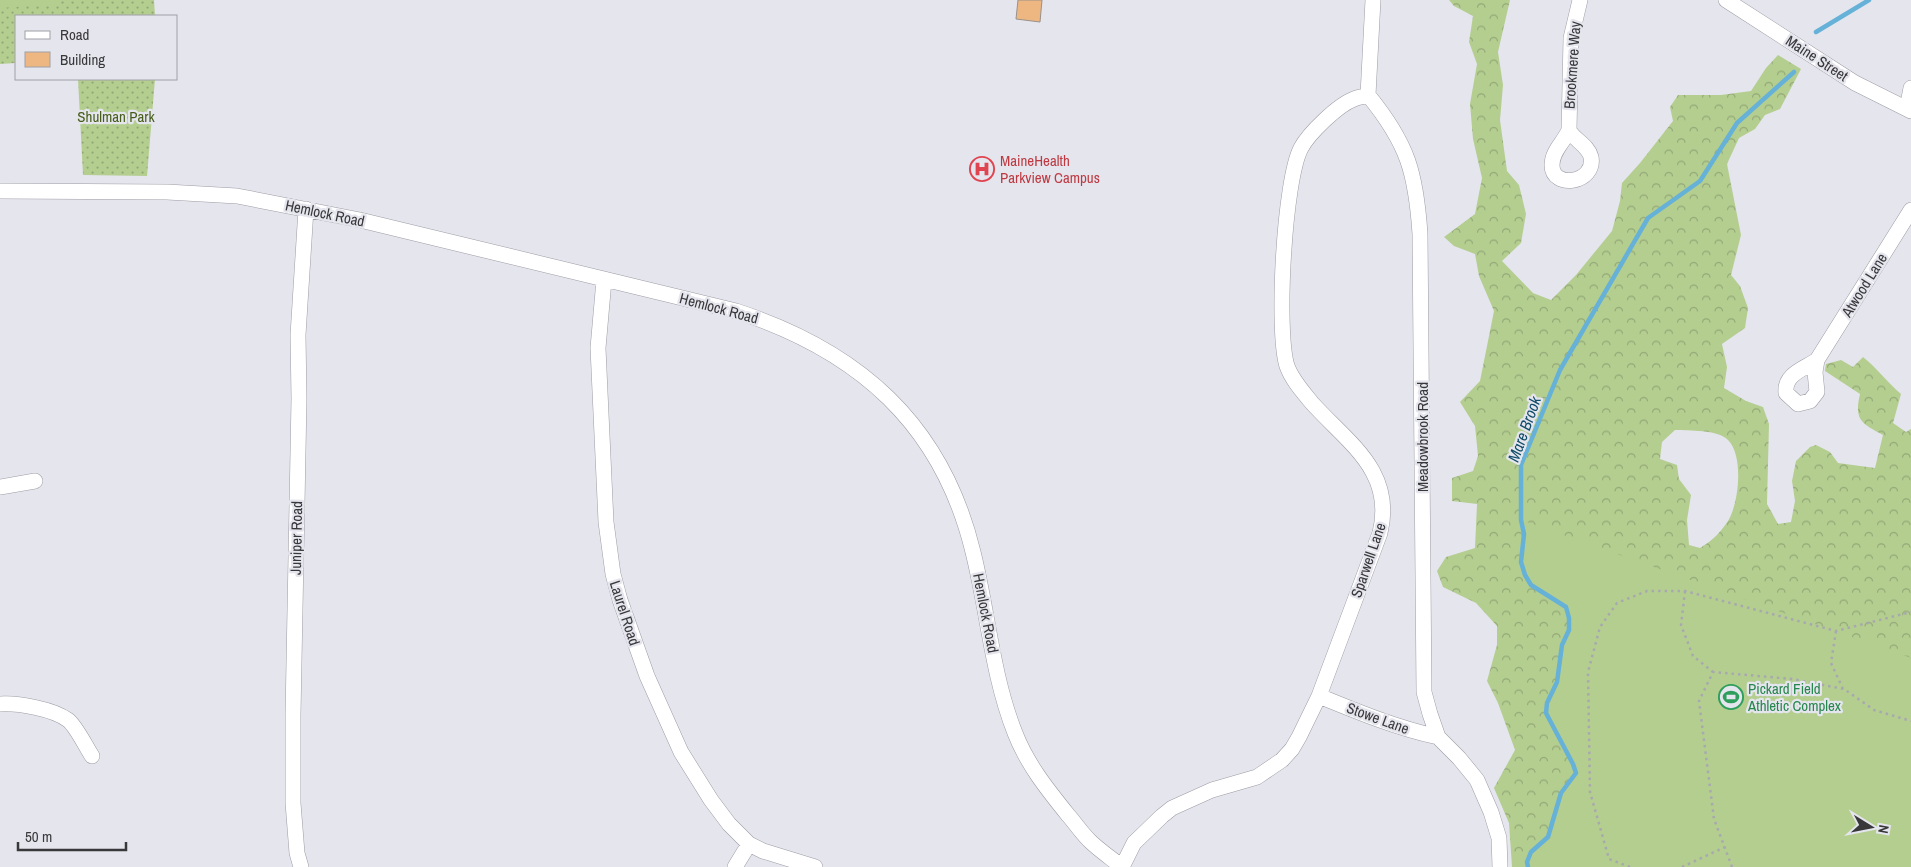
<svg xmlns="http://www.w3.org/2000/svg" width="1911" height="867" viewBox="0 0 1911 867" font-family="'Archivo Narrow',sans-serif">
  <defs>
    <pattern id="grass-dots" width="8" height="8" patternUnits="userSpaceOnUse" patternTransform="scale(1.25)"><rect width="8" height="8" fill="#b4ce90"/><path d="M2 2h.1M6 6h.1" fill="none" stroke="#93a877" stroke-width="1.8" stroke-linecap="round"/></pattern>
    <pattern id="forest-crowns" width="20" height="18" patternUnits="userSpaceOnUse" patternTransform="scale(1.25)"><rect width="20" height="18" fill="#b4ce90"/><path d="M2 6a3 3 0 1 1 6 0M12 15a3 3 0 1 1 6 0" fill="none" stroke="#93a877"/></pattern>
  </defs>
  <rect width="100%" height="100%" fill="#e5e5ee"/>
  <path fill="url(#grass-dots)" d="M0 0H154L155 16H16V63L0 64Z
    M78 79H155L147 176 83 175Z"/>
  <path fill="url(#forest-crowns)" fill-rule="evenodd" d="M1449 0H1510L1498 52 1503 85 1500 120 1507 171 1519 185 1526 214 1521 243 1502 261 1533 293 1551 300 1576 275 1612 231 1620 201 1622 183 1640 163 1673 121 1670 107 1678 95H1721L1751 91 1766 68 1778 55 1801 69 1780 109 1765 115 1755 129 1739 138 1727 164 1741 235 1731 275 1740 286 1748 308 1745 328 1722 344 1727 367 1724 388 1746 401 1763 407 1769 424 1767 504 1778 524 1791 522 1795 501 1792 481 1796 461 1810 447 1816 445 1830 452 1838 463 1875 468 1883 435C1861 423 1854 420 1860 394L1825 371 1826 364 1841 360 1853 367 1863 357C1877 368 1887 382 1901 394L1893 423 1906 432 1911 429V867H1512L1509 823 1494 788 1515 750 1498 703 1487 681 1497 645V626L1476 603 1443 587 1437 571 1446 557 1475 548 1477 504 1452 501V478L1473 471 1478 456 1475 426 1460 402 1480 381 1494 311 1479 276 1475 254 1454 246 1444 237 1475 214 1482 178 1473 139 1470 104 1477 64 1469 42 1473 16 1454 6ZM1675 430C1689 431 1717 429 1728 440 1744 456 1739 503 1728 521 1720 533 1712 541 1700 548L1689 545 1687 520 1691 495 1679 479 1677 465 1660 459 1662 442Z"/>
  <path fill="#b4ce90" d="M0 0H54V4L0 8Z
    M1521 520 1911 658V867H1528L1527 862 1531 852 1548 837 1561 793 1575 773 1573 764 1546 713 1547 703 1557 682 1562 645 1569 630V618L1566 607 1531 585 1525 575 1521 562 1524 534Z"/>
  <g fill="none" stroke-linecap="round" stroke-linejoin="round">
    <path stroke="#66b1d8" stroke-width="4.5" d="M1816 32 1869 0
      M1528 867 1527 862 1531 852 1548 837 1561 793 1576 773 1573 764 1546 713 1547 703 1557 682 1562 645 1569 630V618L1566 607 1531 585 1525 575 1521 562 1524 534 1521 520V465L1560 370 1648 218 1700 181 1737 123 1794 72"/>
  </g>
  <path fill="#eeb781" stroke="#98918b" d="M1018 0H1042L1040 22 1016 19Z"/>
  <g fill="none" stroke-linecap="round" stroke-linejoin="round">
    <defs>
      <path id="minor" d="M1373 0 1368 95C1408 144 1416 173 1420 234L1424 692 1430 714 1438 737 1459 758 1477 780 1491 812 1499 838 1500 867
        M1726 0 1855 83 1911 111
        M1907 109 1911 88
        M1569 130C1574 140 1588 145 1591 157 1596 183 1552 190 1552 165 1552 151 1564 142 1569 130Z
        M1569 130 1571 38 1580 0
        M0 191 167 192 237 196 360 220 736 311C859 351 942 424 973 552 988 612 992 675 1015 733 1027 764 1047 789 1068 815 1076 824 1083 835 1092 843 1102 852 1112 859 1122 867
        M604 280 598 348 606 522 613 574 620 600 647 676 681 752 711 800 729 824 749 844 763 851 815 867
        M1817 360 1911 210
        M1817 360 1815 372 1817 392 1810 401 1798 404 1786 393C1784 374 1804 369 1817 360Z
        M0 487 35 481
        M1319 696C1358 712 1397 728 1438 737
        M0 704C19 703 53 709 68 720 76 726 86 747 92 756
        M301 867 297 853 293 803V715L299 399 298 335 306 209
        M735 867 749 844
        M1122 867 1134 843 1162 816 1172 808 1212 790 1257 777 1282 760 1292 749 1299 737 1319 696 1380 533C1395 471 1348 443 1312 403 1303 392 1292 380 1287 366 1276 331 1284 180 1301 148 1309 133 1338 105 1354 99 1358 97 1363 97 1368 95"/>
    </defs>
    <use href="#minor" stroke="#9d9ca5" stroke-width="16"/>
    <path stroke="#a8a8af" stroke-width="2.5" stroke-dasharray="2.5 4" stroke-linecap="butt" d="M1685 591 1681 625 1693 656 1713 672
      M1836 631 1831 663 1843 689
      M1630 867 1609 859 1590 792 1588 672 1600 627 1617 603 1647 591H1685L1836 631 1911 612
      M1682 867 1725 847
      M1732 867 1714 819 1699 701 1713 672 1792 679 1844 689 1874 710 1911 721"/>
    <use href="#minor" stroke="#fff" stroke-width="15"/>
  </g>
  <defs>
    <symbol id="hospital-ring" viewBox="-11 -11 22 22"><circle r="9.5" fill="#e5e5ee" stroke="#e0444e" stroke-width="1.5"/><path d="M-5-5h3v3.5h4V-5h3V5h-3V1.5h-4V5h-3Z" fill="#e0444e"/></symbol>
    <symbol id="stadium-ring" viewBox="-11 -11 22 22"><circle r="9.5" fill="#e5e5ee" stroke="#2e9e5b" stroke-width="1.5"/><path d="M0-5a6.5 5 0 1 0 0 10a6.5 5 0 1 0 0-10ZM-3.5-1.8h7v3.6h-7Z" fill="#2e9e5b"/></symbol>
  </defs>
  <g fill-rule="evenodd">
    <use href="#hospital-ring" x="968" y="155" width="28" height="28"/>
    <use href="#stadium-ring" x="1717" y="683" width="28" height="28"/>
  </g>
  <g text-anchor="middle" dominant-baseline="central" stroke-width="4.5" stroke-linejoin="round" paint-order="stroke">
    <g font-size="15" fill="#38383b" stroke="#e5e5ee">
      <text transform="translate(1817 58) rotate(33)">Maine Street</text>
      <text transform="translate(1572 65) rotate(-86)">Brookmere Way</text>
      <text transform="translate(325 213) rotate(12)">Hemlock Road</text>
      <text transform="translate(1864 285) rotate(-58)">Atwood Lane</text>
      <text transform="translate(719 308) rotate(15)">Hemlock Road</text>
      <text transform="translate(1422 437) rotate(-90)">Meadowbrook Road</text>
      <text transform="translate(296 538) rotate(-89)">Juniper Road</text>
      <text transform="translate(1368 560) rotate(-71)">Sparwell Lane</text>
      <text transform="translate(625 613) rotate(72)">Laurel Road</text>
      <text transform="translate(986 613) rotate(79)">Hemlock Road</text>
      <text transform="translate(1378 718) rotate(20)">Stowe Lane</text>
    </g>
    <g font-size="15" fill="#465e19" stroke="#e5e5ee">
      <text x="116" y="116">Shulman Park</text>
    </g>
    <g font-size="15" fill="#be3a42" stroke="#e5e5ee" text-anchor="start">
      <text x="1000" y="160">MaineHealth<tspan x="1000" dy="17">Parkview Campus</tspan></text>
    </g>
    <g font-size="15" fill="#27864d" stroke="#e5e5ee" text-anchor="start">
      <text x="1748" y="688">Pickard Field<tspan x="1748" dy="17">Athletic Complex</tspan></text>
    </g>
    <g font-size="16" font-style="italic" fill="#114d69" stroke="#e5e5ee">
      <text transform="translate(1524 429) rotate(-70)">Mare Brook</text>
    </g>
  </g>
  <rect x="15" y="15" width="162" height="65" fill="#e5e5ee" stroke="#a0a0a6"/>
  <rect x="25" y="31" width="25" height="8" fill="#ffffff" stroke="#a0a0a6"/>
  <text x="60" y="40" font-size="15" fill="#38383b">Road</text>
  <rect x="25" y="52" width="25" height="15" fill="#eeb781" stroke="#a0a0a6"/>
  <text x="60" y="65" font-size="15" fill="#38383b">Building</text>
  <g transform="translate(1871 827) rotate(100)" stroke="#e5e5ee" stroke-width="4" paint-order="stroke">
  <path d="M0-4L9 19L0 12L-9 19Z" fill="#38383b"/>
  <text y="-8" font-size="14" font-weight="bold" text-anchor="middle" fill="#38383b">N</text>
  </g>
  <path d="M18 842v8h108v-8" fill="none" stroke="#38383b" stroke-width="2.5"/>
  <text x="25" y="842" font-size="15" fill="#38383b" stroke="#e5e5ee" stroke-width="4" paint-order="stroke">50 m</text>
</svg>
